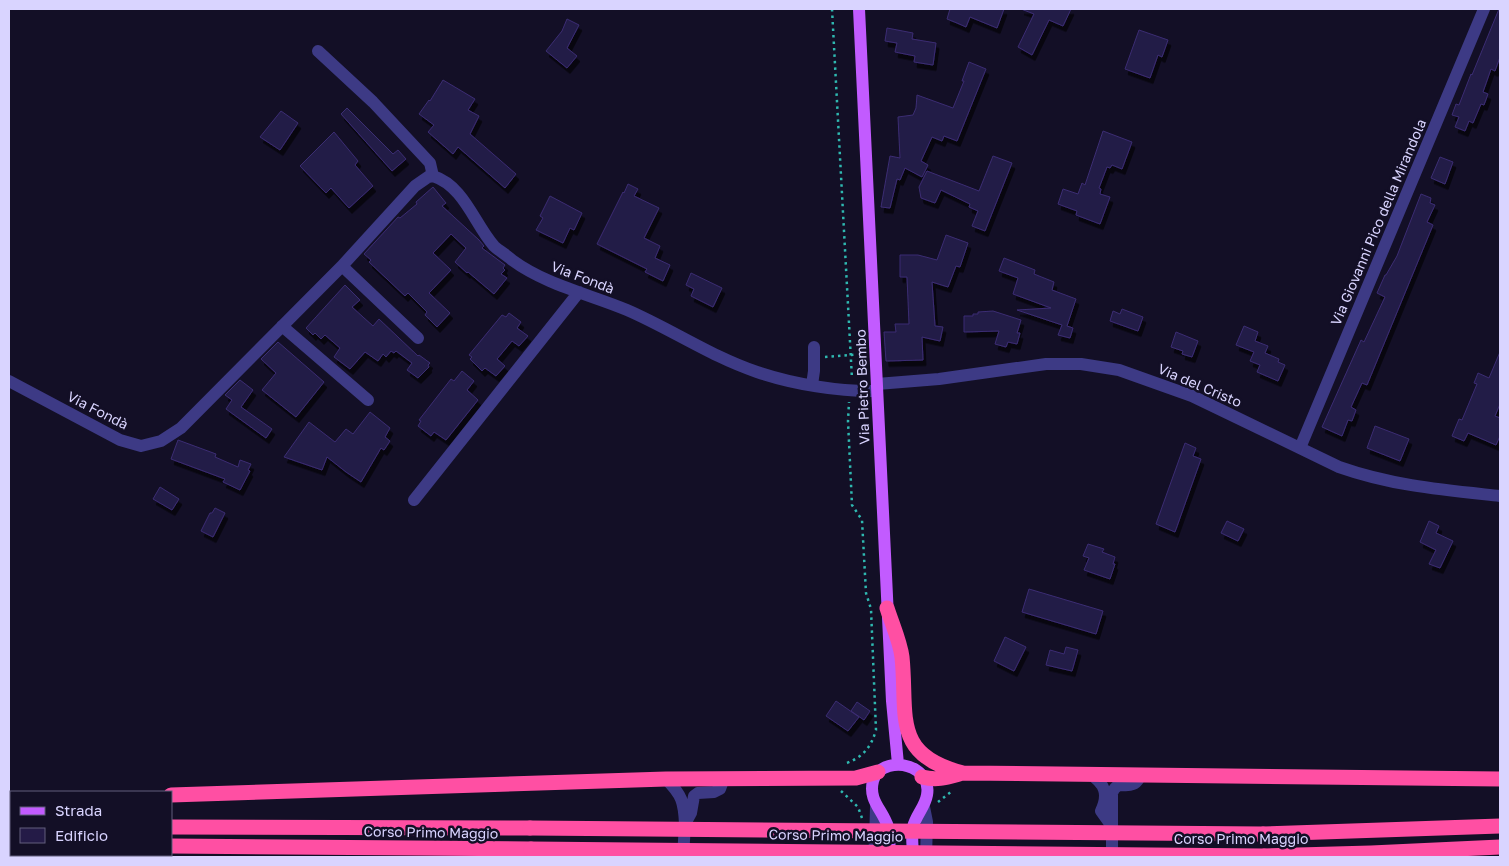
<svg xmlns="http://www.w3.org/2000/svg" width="1509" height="866" viewBox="0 0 1509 866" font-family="'Golos Text',sans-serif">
  <defs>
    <filter id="shadow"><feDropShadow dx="3" dy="5.5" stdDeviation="0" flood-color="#0009"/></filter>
  </defs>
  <rect width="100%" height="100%" fill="#130f26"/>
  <path fill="#241b47" stroke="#3b2d73" filter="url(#shadow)" d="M950 9H1004L997 28 970 17 966 27 957 23 947 19Z
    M1021 9H1071L1063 26 1049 20 1032 55 1018 47 1034 14Z
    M1499 9H1500V57L1495 71 1491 69 1483 92 1488 94 1484 105 1481 104 1473 123 1469 121 1465 131 1455 127 1459 117 1452 115 1456 104 1459 105 1471 74 1472 75Z
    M567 19 579 25 567 48 577 56 567 68 546 51 562 31Z
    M887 28 913 33 912 39 936 43 933 65 914 62 915 56 895 52 897 43 885 41Z
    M1139 30 1168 40 1162 57 1158 55 1150 78 1125 69Z
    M969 62 986 69 957 141 944 136 942 141 932 137 921 161 928 165 922 177 905 168 900 180 897 179 890 208 881 207 890 156 900 158 898 117 913 115 916 108 917 95 953 108 964 81H962Z
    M443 80 475 99 468 110 479 116 470 134 516 174 505 188 458 147 453 154 428 132 434 125 419 114 429 100 430 101Z
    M347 108 393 154 398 150 406 159 392 171 341 114Z
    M281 111 298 123 280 150 260 137Z
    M1103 131 1132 142 1122 169 1112 165 1110 168 1107 167 1099 188 1101 189 1100 194 1110 197 1100 224 1076 215 1077 211 1058 204 1063 189 1078 194 1082 183 1085 185Z
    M334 132 358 161 355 165 373 186 349 208 331 188 326 193 300 166Z
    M993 156 1012 163 985 231 972 226 978 211 969 207 970 204 941 190 935 203 921 198 919 187 927 171 979 191Z
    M1440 157 1453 162 1445 184 1431 178Z
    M628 184 638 189 634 196 659 208 644 238 660 246 655 258 670 265 663 281 645 272 647 269 597 244 623 192 624 193Z
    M433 187 446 203 442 206 479 240 484 246 482 248 505 265 503 268 505 270 501 274 507 278 494 294 468 272 467 273 455 262 466 248 451 234 433 253 451 270 429 293 450 313 437 327 425 315 427 312 408 293 405 296 369 262 371 260 364 254 398 217 400 218 417 204 416 202Z
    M1421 194 1431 198 1430 203 1435 205 1427 222 1433 225 1367 385 1362 383 1351 407 1356 410 1352 421 1348 420 1342 436 1322 427 1361 340 1364 342 1385 297 1377 293 1385 275H1386L1397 256Z
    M550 196 582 213 574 230 570 228 563 243 536 230 543 218 540 216Z
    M946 235 968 243 960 267 956 266 948 287 932 282 935 326 943 327 940 341 922 337 923 360 886 361 884 332H896L895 324H909L907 277H900V255H918L937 260Z
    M1004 258 1035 270 1034 274 1054 282 1052 290 1076 299 1067 326 1073 328 1070 338 1058 335 1062 325 1017 310 1051 308 1013 294 1018 278 999 271Z
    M691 273 722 288 713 307 691 296 694 289 686 285Z
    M345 285 360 300 352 307 363 317 373 326 379 319 418 356 419 355 430 363 428 365 429 367 418 378 407 370 412 363 396 351 394 353 391 351 386 357 383 354 378 361 365 352 350 369 334 357 340 348 325 335 321 339 315 333 313 335 306 328Z
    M1122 309 1143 317 1138 331 1110 321 1113 311 1120 314Z
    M993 311 1021 320 1017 333H1020L1017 344 1008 342 1006 347 995 344 999 331 964 332V316H973V314H978V312Z
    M509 313 521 322 517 328 528 336 519 346 512 341 497 359 505 366 496 376 485 368 482 371 470 359 472 357 469 355 502 315 506 317Z
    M1244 326 1258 332 1255 341 1268 346 1265 353 1279 359 1278 362 1285 365 1278 381 1257 372 1260 365 1250 361 1254 352 1236 345Z
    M1176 332 1198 341 1192 357 1182 354 1183 351 1171 347Z
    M278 342 324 382 296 417 262 390 276 373 261 359Z
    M1500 352V404L1495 416 1500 418V436L1496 445 1468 433 1464 441 1452 436 1459 419 1462 420 1477 384 1474 383 1478 373 1489 378Z
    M462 371 474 381 467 390 478 400 446 440 434 432 431 436 418 426 421 421 419 420 451 379 454 381Z
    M240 380 253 390 241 407 272 429 266 438 226 409 232 400 225 395Z
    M370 412 390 428 385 437 390 441 384 450 381 448 361 482 346 472 327 457 322 470 284 457 309 422 335 442 346 429 353 434Z
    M1375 426 1409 439 1400 461 1367 448Z
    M178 440 216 454 215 457 238 467 240 460 251 464 248 470 250 471 240 490 223 482 225 479 171 459Z
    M1185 443 1196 448 1193 456 1201 459 1175 532 1156 524Z
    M160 487 179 499 172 510 153 499Z
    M215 508 225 513 213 537 201 531 210 513H212Z
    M1227 521 1244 529 1238 541 1221 533Z
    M1429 521 1439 526 1436 533 1453 541 1440 568 1429 564 1436 550 1420 542Z
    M1088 544 1104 549 1102 552 1115 557 1113 564H1115L1110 579 1084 570 1089 558 1083 556Z
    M1029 589 1103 611 1096 634 1022 612Z
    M1005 637 1026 647 1014 671 994 661Z
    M1066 647 1078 650 1072 671 1046 665 1050 650 1064 654Z
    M836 701 859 717 848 731 826 716Z
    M857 702 870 711 864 720 851 711Z"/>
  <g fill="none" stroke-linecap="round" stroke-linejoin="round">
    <path stroke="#2fb8b0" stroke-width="2.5" stroke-dasharray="2.5 4" stroke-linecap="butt" d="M832 9 852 379
      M825 357 864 354
      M847 763C864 756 871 747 876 730L871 609 866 593 862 520 852 505 848 421 849 402
      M841 791 858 807 862 818
      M938 802 952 791"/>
    <path stroke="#3d3a85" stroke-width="12" d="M318 51 373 102 430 163 433 176
      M342 266 418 338
      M282 326 368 400
      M9 381 120 440 141 446 161 441 181 428 342 266 415 186 428 177 433 176C464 186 474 223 494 246 499 251 507 255 512 260 546 285 589 294 627 310 671 329 712 357 757 372 792 384 840 392 877 391
      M877 384 939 379 1046 364H1081L1119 370 1192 396 1339 467C1393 486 1444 490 1500 496
      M812 385 814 371V347
      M1300 448 1484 9
      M414 500 579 292
      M1090 774C1105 784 1109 794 1101 811L1111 825
      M666 779C682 795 684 802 685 824L691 813 694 796 698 793 714 792 720 789 724 778
      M924 807 927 822 926 857
      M683 857 685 824
      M873 857 875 843 876 807
      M1112 857V793C1118 780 1124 788 1133 784 1137 783 1139 778 1141 775"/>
    <path stroke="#c25bff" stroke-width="12" d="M859 9 892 701 898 764
      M889 857C889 848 891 836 888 827 883 810 868 801 873 781 875 773 882 768 889 766 908 761 931 773 927 795 925 807 916 815 913 827 911 836 913 848 913 857"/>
    <path stroke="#ff4fa3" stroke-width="15" d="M887 608C892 624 900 641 902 657 908 715 891 755 963 773L1500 779
      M922 777C938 781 948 777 963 773
      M171 795 666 779 856 778 878 772
      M9 810H11
      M9 826H11
      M171 827 530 828
      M1263 834 1500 826
      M9 844H11
      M171 846 531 849
      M1264 856 1371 853 1500 847"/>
    <path stroke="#ff4fa3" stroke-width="15" d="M530 828 1263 834
      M531 849 1264 856"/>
  </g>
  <g text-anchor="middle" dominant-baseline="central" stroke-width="5" stroke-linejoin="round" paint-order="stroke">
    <g font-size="14" fill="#d9d4ff" stroke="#130f26">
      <text transform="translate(1378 222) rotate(-67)">Via Giovanni Pico della Mirandola</text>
      <text transform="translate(583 277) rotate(21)">Via Fondà</text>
      <text transform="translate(1200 385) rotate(23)">Via del Cristo</text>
      <text transform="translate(862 387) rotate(-92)">Via Pietro Bembo</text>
      <text transform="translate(98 410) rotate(27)">Via Fondà</text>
      <text transform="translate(431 832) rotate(1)">Corso Primo Maggio</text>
      <text transform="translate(836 835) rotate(1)">Corso Primo Maggio</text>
      <text x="1241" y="838">Corso Primo Maggio</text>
    </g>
  </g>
  <rect width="1509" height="866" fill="none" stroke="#d9d4ff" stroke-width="20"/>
  <rect x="10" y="791" width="162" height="65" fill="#130f26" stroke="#625e7d"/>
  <rect x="20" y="807" width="25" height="8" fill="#c25bff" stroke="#625e7d"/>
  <text x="55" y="816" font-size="15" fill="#d9d4ff">Strada</text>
  <rect x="20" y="828" width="25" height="15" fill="#241b47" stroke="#625e7d"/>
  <text x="55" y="841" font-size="15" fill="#d9d4ff">Edificio</text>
</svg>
